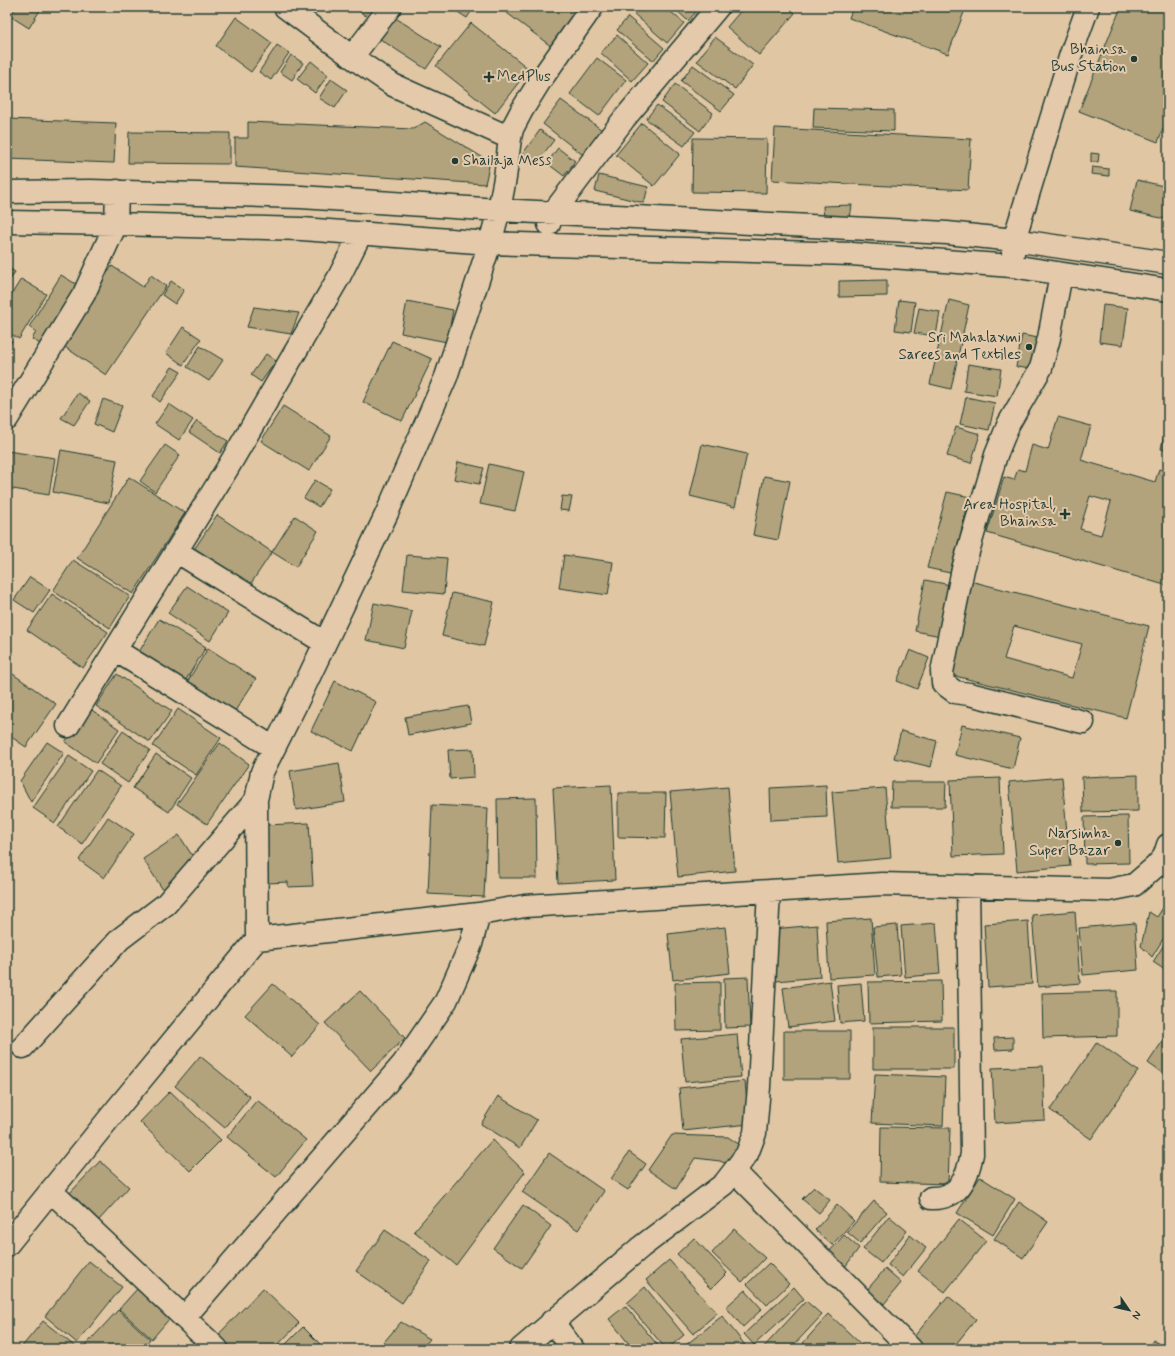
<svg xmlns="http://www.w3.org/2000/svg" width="1175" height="1356" viewBox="0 0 1175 1356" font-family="Mynerve,sans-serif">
  <rect width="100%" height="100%" fill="#e1c6a3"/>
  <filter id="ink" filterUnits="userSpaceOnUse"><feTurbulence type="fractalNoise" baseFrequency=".025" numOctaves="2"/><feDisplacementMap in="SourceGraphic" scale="8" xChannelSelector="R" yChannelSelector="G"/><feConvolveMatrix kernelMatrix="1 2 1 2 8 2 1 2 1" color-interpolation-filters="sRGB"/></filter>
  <g filter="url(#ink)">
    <path fill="#b2a37c" stroke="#1f3d34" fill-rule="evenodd" d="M16 7H42L29 28 10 16Z
      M353 7H372L366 16Z
      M450 7H474L467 18Z
      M499 7H581L552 47Z
      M639 7H665L684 23 667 43 633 13Z
      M673 7H700L688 21Z
      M744 7H788L795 13 759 55 727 27Z
      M853 7H966L948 54 849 18Z
      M1121 7H1168V116L1158 142 1079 111Z
      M236 17 272 43 251 72 216 46Z
      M394 17 441 47 426 69 380 39Z
      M628 17 664 48 653 61 617 30Z
      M471 23 529 69 495 113 436 66Z
      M617 35 648 63 632 81 601 53Z
      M715 37 753 65 735 89 697 61Z
      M277 45 289 53 271 80 259 72Z
      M291 55 303 63 292 80 280 72Z
      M597 58 626 80 599 116 570 94Z
      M311 61 328 75 315 93 297 79Z
      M693 65 734 95 721 111 681 81Z
      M331 79 347 90 335 108 319 98Z
      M675 84 713 113 700 131 662 102Z
      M561 100 602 130 583 155 543 124Z
      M657 105 695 132 684 146 646 119Z
      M814 108 894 110V131L813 128Z
      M7 119 116 123 114 163 7 159Z
      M248 122 413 129 425 122 490 162 485 184 235 167V138H248Z
      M642 123 680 154 654 186 616 155Z
      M775 128 971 139 968 190 772 180Z
      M540 130 554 140 534 166 521 156Z
      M129 132 230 133V164L128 163Z
      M693 138 767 139 766 193 692 192Z
      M558 148 575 161 564 176 547 163Z
      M1091 153 1099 154 1098 162H1091Z
      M1092 167 1109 169V176L1091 174Z
      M599 175 648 187 644 203 595 191Z
      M1137 180 1168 187V207L1165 219 1130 211Z
      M852 205 850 218 824 220 823 206Z
      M112 266 143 287 151 275 166 286 106 375 59 343Z
      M7 267 15 272 8 283 7 282Z
      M61 275 84 289 47 348 32 339 36 332 29 327Z
      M21 279 46 294 19 339 7 332V302Z
      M887 280V296L839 297V281Z
      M171 281 184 290 175 304 162 295Z
      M899 300 915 302 911 332 895 330Z
      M949 300 969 305 951 389 930 384Z
      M407 301 453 310 447 342 401 333Z
      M1103 305 1128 308 1123 345 1099 342Z
      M254 307 299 313 291 334 247 327Z
      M919 308 940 312 936 336 914 333Z
      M183 327 201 339 183 365 166 353Z
      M1022 335 1038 338 1032 369 1016 367Z
      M7 338 12 341 7 348Z
      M392 341 432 359 402 421 363 402Z
      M200 346 223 360 209 381 187 367Z
      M266 354 276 361 261 382 251 375Z
      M968 364 1001 369 997 396 964 391Z
      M172 367 181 372 160 402 153 396Z
      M78 393 90 401 74 425 61 418Z
      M966 397 995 403 989 430 960 424Z
      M103 399 122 406 112 432 94 424Z
      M169 404 193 420 179 440 155 424Z
      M283 406 331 436 309 471 261 441Z
      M1058 417 1091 426 1081 460 1155 482 1159 469 1168 472V586L987 533 1004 477 1014 480 1018 469 1025 471 1032 445 1048 450ZM1090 496 1111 502 1101 535 1080 529Z
      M197 421 228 441 220 453 189 432Z
      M1167 421H1168V450L1161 449Z
      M956 427 980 434 971 463 947 456Z
      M702 444 747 454 735 507 690 496Z
      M165 445 180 455 155 492 140 481Z
      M61 450 117 460 109 503 53 492Z
      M7 451 55 458 49 495 7 488Z
      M458 462 484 468 479 484 454 479Z
      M489 464 524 472 515 511 480 504Z
      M764 476 790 481 778 540 753 535Z
      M129 477 185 513 133 594 77 558Z
      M315 480 330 489 319 507 304 498Z
      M947 492 970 497 950 573 927 568Z
      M562 496 572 497 569 511 560 510Z
      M217 515 272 552 246 591 191 554Z
      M295 516 318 531 296 567 272 552Z
      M407 555 447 558 444 594 403 590Z
      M564 555 613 562 608 595 559 588Z
      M73 560 130 596 110 628 53 591Z
      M30 577 50 590 34 613 14 600Z
      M925 580 951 585 941 636 915 631Z
      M970 581 1149 626 1126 718 947 674ZM1014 626 1082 644 1072 678 1004 659Z
      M187 586 228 613 210 641 168 613Z
      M452 593 494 602 484 646 442 636Z
      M52 594 108 632 83 668 27 630Z
      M374 603 412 611 404 648 366 640Z
      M159 619 206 647 181 688 134 660Z
      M208 648 256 679 231 717 184 687Z
      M910 650 929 658 917 689 897 681Z
      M7 670 56 704 26 747 7 734Z
      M117 674 172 711 150 742 96 706Z
      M335 681 376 702 353 751 311 731Z
      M468 706 471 723 408 735 405 717Z
      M89 708 119 729 96 763 65 742Z
      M178 709 221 738 196 775 153 746Z
      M962 725 1020 738 1013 769 955 755Z
      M123 731 150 750 128 783 100 764Z
      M901 731 937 741 931 767 894 758Z
      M47 742 64 753 31 802 20 781Z
      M220 743 249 764 207 824 177 804Z
      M473 749 474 777 450 779 448 750Z
      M156 754 191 778 169 812 133 788Z
      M69 756 91 771 55 823 33 808Z
      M339 763 345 802 296 810 290 771Z
      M97 770 121 786 82 844 58 827Z
      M1138 775V811L1083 812 1082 777Z
      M1062 777 1070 866 1017 871 1009 782Z
      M1000 778 1003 854 953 856 950 780Z
      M892 782H946L945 807H891Z
      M611 785 615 880 558 883 553 788Z
      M826 785 827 817 771 820 770 788Z
      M728 787 735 871 678 877 670 792Z
      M885 788 891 858 838 863 832 792Z
      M618 793H666L665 838 618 837Z
      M536 798 537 878H498L497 799Z
      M432 805 488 808 484 897 428 894Z
      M1128 816 1129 863 1085 864 1084 817Z
      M108 817 134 834 104 878 79 860Z
      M309 823 313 886 288 887V882L268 883 265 825Z
      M179 835 195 860 167 896 143 859Z
      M1168 900V931L1152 957 1141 946 1149 912 1157 917Z
      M1075 911 1080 983 1038 987 1032 915Z
      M871 918 875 975 829 978 826 921Z
      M1028 921 1032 984 988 987 984 924Z
      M936 923 940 974 905 977 901 926Z
      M1135 923 1138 970 1083 975 1079 928Z
      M817 925 820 977 776 981 772 929Z
      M897 925 901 975 878 977 873 927Z
      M725 927 730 973 673 980 668 934Z
      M1168 938V972L1153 962Z
      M748 977 750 1027 725 1028 724 978Z
      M830 981 835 1021 788 1027 783 988Z
      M941 981 942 1021 869 1023 868 982Z
      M720 982V1030L676 1031 675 983Z
      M861 983 864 1021 840 1023 837 985Z
      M273 984 320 1025 292 1057 245 1015Z
      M360 991 405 1038 371 1071 325 1023Z
      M1117 991V1036L1043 1038 1042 993Z
      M873 1027H954V1069H873Z
      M784 1031H850V1079H784Z
      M1168 1033V1077L1148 1063Z
      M737 1034 741 1077 685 1082 681 1039Z
      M1013 1037V1049L995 1050 994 1038Z
      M1097 1042 1138 1071 1091 1139 1050 1110Z
      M200 1056 250 1097 225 1128 175 1086Z
      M1043 1066 1045 1120 995 1123 992 1068Z
      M875 1074 945 1077 943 1126 872 1123Z
      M745 1081 749 1124 683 1131 679 1088Z
      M170 1091 221 1140 190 1171 140 1122Z
      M498 1096 537 1120 520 1148 481 1124Z
      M257 1100 306 1140 276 1177 227 1137Z
      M881 1127 950 1128 948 1184 880 1182Z
      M672 1135 728 1137 740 1145 727 1164 720 1161 695 1158 676 1189 648 1170Z
      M492 1140 525 1172 456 1265 414 1231Z
      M629 1152 646 1164 628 1190 611 1179Z
      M549 1153 604 1191 578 1230 522 1192Z
      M100 1161 129 1187 99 1220 70 1193Z
      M980 1177 1015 1199 993 1235 957 1213Z
      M814 1187 830 1200 819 1213 802 1199Z
      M874 1201 887 1212 860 1243 847 1232Z
      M1019 1202 1048 1222 1023 1258 994 1239Z
      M523 1205 551 1226 522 1268 493 1248Z
      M837 1205 854 1221 832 1245 815 1230Z
      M889 1216 907 1231 881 1263 863 1249Z
      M959 1219 986 1241 945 1292 918 1271Z
      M734 1229 765 1258 742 1282 712 1253Z
      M385 1230 431 1261 402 1303 356 1271Z
      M844 1235 859 1248 845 1267 829 1252Z
      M910 1235 926 1248 903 1277 888 1265Z
      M694 1238 727 1273 711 1289 677 1254Z
      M669 1260 717 1313 693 1334 646 1280Z
      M89 1261 122 1287 77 1343 45 1316Z
      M769 1263 789 1284 767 1305 747 1284Z
      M885 1269 901 1283 884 1304 866 1291Z
      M645 1287 684 1335 667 1349H666L627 1303Z
      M794 1287 804 1299 754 1345 744 1334Z
      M263 1288 299 1323 274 1349H231L217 1336Z
      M137 1289 170 1318 152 1339 119 1309Z
      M745 1290 762 1309 743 1327 726 1307Z
      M948 1296 976 1319 952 1349H924L912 1339Z
      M806 1301 822 1315 790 1349H762Z
      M625 1306 661 1349H633L609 1319Z
      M118 1310 150 1339 141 1349H84L83 1348Z
      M829 1314 866 1349H809L803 1343Z
      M722 1316 745 1345 740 1349H681Z
      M43 1321 77 1348 76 1349H20Z
      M401 1322 430 1339 421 1349H378Z
      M303 1327 325 1349H281Z
      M1153 1340 1166 1349H1147Z
      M617 1343 620 1349H607Z"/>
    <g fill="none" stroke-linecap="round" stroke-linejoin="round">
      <defs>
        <path id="minor" d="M285 7 352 57 393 85 510 138
          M352 57 390 7
          M7 192 90 191 301 197 499 210 947 233 1014 240 1168 263
          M7 222 116 224 302 229 490 243 851 254 1012 266 1168 290
          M549 224 553 213 624 119 718 7
          M1013 253 1014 240 1071 54 1088 7
          M1061 274 1049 338 1041 368 1009 423 996 455 963 569 942 672 943 683 955 692 969 694 1083 722
          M7 419 84 294 116 224 117 191
          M176 551 325 643
          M115 650 274 748
          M68 726 227 469 339 277 361 233
          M257 939 479 914 525 906 882 884 1109 890 1134 885 1155 867 1164 857 1168 845
          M23 1047 120 939 166 904 180 888 256 800
          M734 1171 911 1349
          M51 1191 217 1349
          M931 1198C959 1199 967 1179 972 1154L968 886
          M7 1245 116 1110 257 939 256 800 262 772 296 704 387 513 446 377 490 243 499 210 505 178 510 138 512 129 522 110 540 81 592 7
          M184 1318 403 1064 446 1001 471 944 479 914
          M552 1321 573 1349
          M521 1349 641 1247 724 1184 747 1154 755 1133 759 1087 769 891"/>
      </defs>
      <use href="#minor" stroke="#1f3d34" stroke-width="25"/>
      <use href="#minor" stroke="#e4c9ab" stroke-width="22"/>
    </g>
  </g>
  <g fill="#1f3d34" stroke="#e4c9ab" stroke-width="1.5">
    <circle cx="1134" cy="59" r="4"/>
    <path d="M487 71h4v4h4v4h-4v4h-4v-4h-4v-4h4z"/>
    <circle cx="455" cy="161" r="4"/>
    <circle cx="1029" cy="347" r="4"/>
    <path d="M1063 508h4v4h4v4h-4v4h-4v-4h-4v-4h4z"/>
    <circle cx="1118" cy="843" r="4"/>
  </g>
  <g text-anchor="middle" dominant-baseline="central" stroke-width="4" stroke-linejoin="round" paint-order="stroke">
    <g font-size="15" fill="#1f3d34" stroke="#e4c9ab" text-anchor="end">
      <text x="1126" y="50">Bhainsa<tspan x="1126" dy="17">Bus Station</tspan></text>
      <text x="497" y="77" text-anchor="start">MedPlus</text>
      <text x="463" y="161" text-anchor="start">Shailaja Mess</text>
      <text x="1021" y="338">Sri Mahalaxmi<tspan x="1021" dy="17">Sarees and Textiles</tspan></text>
      <text x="1056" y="505">Area Hospital,<tspan x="1056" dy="17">Bhainsa</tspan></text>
      <text x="1110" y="834">Narsimha<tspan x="1110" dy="17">Super Bazar</tspan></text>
    </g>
  </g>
  <rect width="1175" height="1356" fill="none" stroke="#e4c9ab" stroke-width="24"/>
  <rect x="12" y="12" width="1151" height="1332" fill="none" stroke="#1f3d34" stroke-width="1.5" filter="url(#ink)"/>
  <g transform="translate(1129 1310) rotate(124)" stroke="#e4c9ab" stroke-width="3" paint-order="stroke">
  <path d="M0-3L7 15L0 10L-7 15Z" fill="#1f3d34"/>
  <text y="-6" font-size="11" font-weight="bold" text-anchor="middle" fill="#1f3d34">N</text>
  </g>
</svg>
